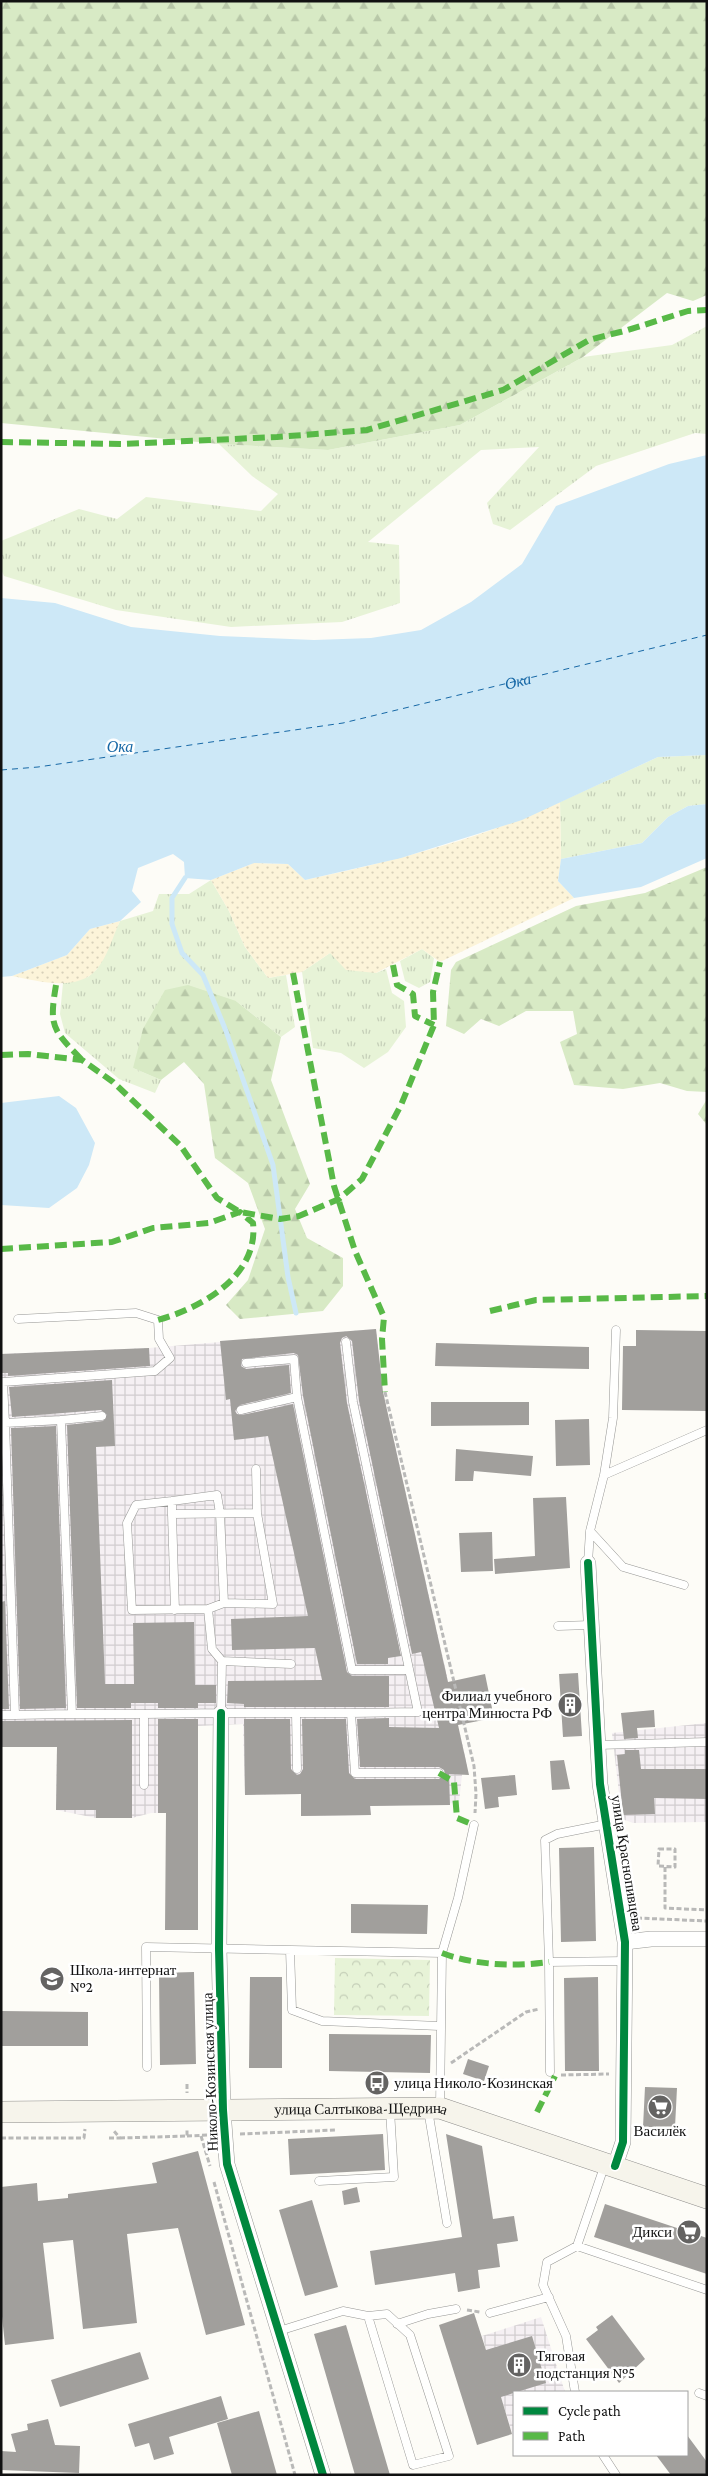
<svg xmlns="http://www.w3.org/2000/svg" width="708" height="2476" viewBox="0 0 708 2476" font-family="'Crimson Pro',serif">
  <defs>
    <pattern id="industrial-grid" width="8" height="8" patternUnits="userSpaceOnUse" patternTransform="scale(1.25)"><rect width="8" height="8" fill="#f5f0f3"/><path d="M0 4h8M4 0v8" fill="none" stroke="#d1cdcf"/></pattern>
    <pattern id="grass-tufts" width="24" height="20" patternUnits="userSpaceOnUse" patternTransform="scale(1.25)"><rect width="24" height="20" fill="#e7f3d7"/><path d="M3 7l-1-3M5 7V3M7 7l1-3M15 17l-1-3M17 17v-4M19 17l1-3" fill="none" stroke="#c5cfb8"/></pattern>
    <pattern id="forest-firs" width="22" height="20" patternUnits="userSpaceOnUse" patternTransform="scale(1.25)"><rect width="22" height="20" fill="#d8eac5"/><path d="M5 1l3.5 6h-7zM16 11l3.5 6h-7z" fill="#b8c8a8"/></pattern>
    <pattern id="sand-dots" width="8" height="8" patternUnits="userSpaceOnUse" patternTransform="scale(1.25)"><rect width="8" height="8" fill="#fcf4d9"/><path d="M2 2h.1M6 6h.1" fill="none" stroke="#d7d0b9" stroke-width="1.8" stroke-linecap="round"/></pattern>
    <pattern id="park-crowns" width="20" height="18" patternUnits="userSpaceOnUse" patternTransform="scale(1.25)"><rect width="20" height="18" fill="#e7f3d7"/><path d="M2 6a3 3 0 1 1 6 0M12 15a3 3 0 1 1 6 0" fill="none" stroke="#c5cfb8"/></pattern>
  </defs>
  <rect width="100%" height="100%" fill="#fdfcf7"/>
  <path fill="url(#industrial-grid)" d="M376 1329 383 1392 467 1765 462 1775 459 1803 371 1806V1815L301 1816V1794L245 1795 243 1724 198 1726 197 1813H151L132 1818H96L56 1810 57 1747H1V1354L149 1348Z
    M707 1723V1822L633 1823 622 1819 612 1733Z
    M541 2317 565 2392H514V2439L482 2336Z"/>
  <path fill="url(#grass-tufts)" d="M707 326V434L695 433 596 466 510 530 493 524 487 503 539 447 481 450 368 542 399 545 400 603 342 622 231 627 116 610 4 576 1 569V541L79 509 117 519 146 497 261 511 278 494 252 476 219 444 328 450 460 425 583 357 672 345Z
    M707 755V804L688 806 668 817 642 843 561 859 560 802 658 757Z
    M211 880 229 911 245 947 268 978 286 975 295 1027 281 1037 236 1001 133 1068 161 1080 155 1093 119 1079 65 1033 60 1014 63 983 88 977 97 969 120 921 153 911 159 894H189Z
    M422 949 434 958 430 982 419 988 405 981 400 961Z
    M330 953 376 973 386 969 392 993 404 1001 406 1027 388 1052 364 1068 341 1053 313 1048 302 972Z"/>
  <path fill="url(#forest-firs)" d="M1 1H707V295L693 301 667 293 583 357 460 425 328 450 219 444 1 423Z
    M707 867V1092L687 1091 660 1083 623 1089 574 1085 560 1042 577 1034 573 1011H526L499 1026 481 1019 464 1034 446 1026 451 970 456 962 576 906 645 893Z
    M188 985 236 1001 281 1037 271 1080 310 1184 295 1209 307 1238 343 1258V1286L323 1311 240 1319 226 1305 248 1280 265 1229 248 1183 215 1158 204 1084 184 1062 161 1080 133 1068 143 1029 165 990Z
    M707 1099V1125L698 1114Z"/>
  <path fill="url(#sand-dots)" d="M560 802 561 859 558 881 574 898 440 962 422 949 376 973 346 970 330 953 302 972 268 978 245 947 229 911 211 880 254 863 288 864 305 880C392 861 479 840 560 802Z
    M120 921C113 936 107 958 96 970 77 992 37 981 12 976L67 955 90 929Z"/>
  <path fill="url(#park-crowns)" d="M335 1958 430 1960 429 2016 334 2015Z"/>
  <path fill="#cde8f7" d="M707 455V755L658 757 522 820 401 858 305 880 288 864 254 863 211 880 185 878 184 862 173 854 138 868 132 891 141 902 120 921 90 929 67 955 12 976 1 977V598L55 603 131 627 220 636 314 640 371 638 421 630 471 602 522 564 556 506 669 464Z
    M707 804V858L641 887 574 898 558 881 561 859 642 843 668 817 688 806Z
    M59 1096 76 1108 95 1143 89 1165 77 1188 49 1208 1 1205V1103Z"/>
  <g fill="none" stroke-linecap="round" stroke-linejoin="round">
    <path stroke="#cde8f7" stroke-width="5" d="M185 878 172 898V924L182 953 203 975 226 1031 273 1165 288 1277 296 1313"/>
    <path stroke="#1768a6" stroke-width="1" stroke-dasharray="6 5" stroke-linecap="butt" id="s1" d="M1 770 38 767 343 723 707 635"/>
  </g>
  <path fill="#a19f9c" d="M376 1329 383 1392 448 1682 485 1674 494 1718 458 1725 469 1775 449 1774 450 1805 370 1806 371 1815 301 1816V1794L245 1795 244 1719H290L291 1769 297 1775 300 1774 303 1769 302 1719H346L349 1773 355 1779H439L445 1773 444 1770 439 1767H360L357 1719 389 1718V1727L439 1728 421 1652 412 1654 359 1401 352 1341 346 1336 342 1338 340 1343 347 1403 401 1656 388 1658V1664H357L303 1396 298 1355 294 1353 242 1359 241 1366 246 1369 289 1365 291 1393 240 1405 235 1411 237 1414 242 1415 293 1404 347 1672 352 1676H389V1707H244V1704L227 1703 228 1681 322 1680 315 1648 232 1650 231 1619 308 1616 268 1436 234 1440 230 1399 226 1400 220 1341Z
    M636 1330 707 1331V1411L622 1410 623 1346H636Z
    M436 1343 589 1347V1369L435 1366Z
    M149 1348 150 1366 8 1376V1373H1V1354Z
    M112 1380 115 1446 96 1447 105 1684H134L133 1623 194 1622 195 1685H216V1703H198V1708H158V1703H131V1708H77L67 1425 103 1421 107 1415 101 1410 12 1417 9 1387Z
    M431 1402H529V1425L431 1426Z
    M589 1419 590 1465 556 1466 555 1420Z
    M56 1426 66 1708 20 1709 11 1428Z
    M456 1449 533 1456 531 1476 474 1471 473 1481H455Z
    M566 1497 570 1568 495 1574 494 1559 535 1556 533 1498Z
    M492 1532 493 1571 461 1572 459 1533Z
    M5 1601 9 1709H1V1602Z
    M578 1673 582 1736 563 1737 559 1674Z
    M654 1710 655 1727 637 1728 638 1738 624 1739 621 1713Z
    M158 1719H198V1930H165L166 1813H158Z
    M132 1720V1818H96V1810H56L57 1747H1V1721Z
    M625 1750H639L641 1769H707V1799L654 1798 655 1814 623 1815 617 1755 625 1754Z
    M564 1760 570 1789 552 1790 550 1761Z
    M515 1775 517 1795 498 1797 499 1807 485 1809 481 1778Z
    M594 1847 596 1941 561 1942 559 1848Z
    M351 1904 428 1905 427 1934 351 1933Z
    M194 1972 196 2064 160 2065 159 1973Z
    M250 1977H282V2068H249Z
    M598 1977 599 2071H565L564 1978Z
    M1 2011 88 2012V2046H1Z
    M329 2034 431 2035 430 2073 329 2071Z
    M468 2059 489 2066 484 2081 463 2074Z
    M645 2087 677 2088 675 2127H643Z
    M383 2134 385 2170 290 2175 288 2139Z
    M446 2134 482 2146 493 2219 514 2216 518 2241 497 2244 500 2267 478 2270 480 2288 458 2292 455 2273 375 2285 370 2251 462 2237Z
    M198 2151 245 2325 206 2335 178 2228 127 2234 137 2323 83 2329 73 2240 43 2243 54 2339 5 2345 1 2307V2187L37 2183 38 2201 68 2198V2194L157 2183 152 2163Z
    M357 2187 360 2202 344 2205 342 2191Z
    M312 2200 338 2287 305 2296 279 2210Z
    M605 2204 707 2238V2274L594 2237Z
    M474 2313 486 2350 532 2336 546 2383 501 2397 512 2434 477 2445 439 2325Z
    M612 2315 645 2359 619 2383 586 2339 598 2330 596 2327Z
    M346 2325 390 2475H355L314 2334Z
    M140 2352 149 2379 60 2407 51 2380Z
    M221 2396 228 2419 169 2437 174 2454 154 2460 149 2443 135 2447 128 2424Z
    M259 2411 277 2475H232L217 2423Z
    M48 2419 55 2445 80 2446 79 2473 1 2470V2451L16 2452 11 2434 28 2430 27 2424Z
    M687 2435 707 2462V2475H671L656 2455H687Z"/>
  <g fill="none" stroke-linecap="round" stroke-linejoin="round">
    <defs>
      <path id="lane" d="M18 1319 136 1313 158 1320 159 1339 170 1358 155 1371 3 1382 5 1423 61 1420
        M346 1342 353 1402 418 1712 351 1713 355 1773H439
        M297 1397 352 1670H409
        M241 1410 297 1397 294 1359 246 1363
        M102 1416 61 1420 72 1714H144
        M1 1423H5L15 1715 72 1714
        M604 1475 613 1418 616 1330
        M172 1501 136 1505 127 1523 132 1610 208 1609
        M172 1514 175 1610
        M590 1531 623 1567 684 1585
        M588 1563 590 1531 604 1475 707 1430
        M224 1603 220 1513 217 1495 172 1501V1514L257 1513
        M558 1626 591 1625
        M222 1661 212 1649 208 1609 224 1603 273 1604 257 1513 256 1469
        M291 1664 222 1661 221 1713H351
        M296 1713 297 1769
        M1 1715H15
        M598 1745 707 1742
        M144 1785V1714L221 1713
        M290 1950 292 2010 322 2021 439 2026
        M549 1962 545 1840 557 1834 607 1824
        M147 2067 146 1947 442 1953 458 1898 474 1825
        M550 2072 549 1962 625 1961
        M440 2106 442 1953
        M428 2110 447 2223
        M605 2164 577 2246 707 2290
        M319 2181 394 2177 390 2110
        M490 2313 549 2297
        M397 2324 428 2314 456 2309
        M279 2331 343 2311 368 2316 413 2465 449 2456 410 2335 387 2314 368 2316
        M575 2392 566 2336 543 2285 547 2262 577 2246
        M699 2393 707 2396
        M603 2455 616 2475"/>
      <path id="street" d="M588 1563 600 1784 625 1942 623 2142 615 2166
        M221 1713 219 1949 223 2110 227 2164 323 2475
        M625 1942 651 1939H707"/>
      <g id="secondary">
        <path id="s2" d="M1 2112 440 2108 707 2198"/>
      </g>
    </defs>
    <use href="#lane" stroke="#979795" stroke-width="9"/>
    <use href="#street" stroke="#979795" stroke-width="16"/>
    <use href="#secondary" stroke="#8e8d8b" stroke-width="22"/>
    <path stroke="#b9b9b8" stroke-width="3" stroke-dasharray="5 2.5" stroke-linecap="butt" d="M385 1392 474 1766 476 1794 475 1813
      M659 1849H675V1867L658 1866Z
      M665 1867V1908L707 1910
      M637 1918 707 1921
      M451 2063 526 2012 539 2009
      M561 2075 609 2074
      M187 2084V2093
      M240 2134 336 2130
      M187 2136 209 2135
      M201 2136 210 2166
      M1 2138H84L85 2129
      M109 2138H120L114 2131
      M120 2138 187 2136V2129
      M214 2182 295 2475
      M467 2310 480 2312"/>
    <use href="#lane" stroke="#fffffe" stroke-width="8"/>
    <use href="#street" stroke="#fffffe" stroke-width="15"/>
    <use href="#secondary" stroke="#f6f4eb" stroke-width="21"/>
    <path stroke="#58b947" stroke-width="6" stroke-dasharray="12 6" stroke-linecap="butt" d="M1 442 123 444 277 437 367 430 503 390 589 340 628 330 688 311 707 310
      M393 965 397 985 413 994 415 1016 434 1025
      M293 973 334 1186 355 1251 384 1317 382 1339 385 1392
      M56 985C49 1027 52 1029 82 1060
      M1 1055 28 1054 82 1060 113 1082 180 1145 217 1198 240 1212 280 1219 299 1216 339 1199 362 1179 401 1105 434 1025 433 992 440 962
      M1 1249 112 1242 153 1228 209 1223 240 1212 253 1223C259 1276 201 1308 158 1320
      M490 1311 536 1300 707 1296
      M439 1773 454 1782 457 1818 474 1825
      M442 1953C474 1965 514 1967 549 1962
      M537 2112 555 2076"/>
    <defs>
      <path id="cycleway" d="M588 1563 600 1784 625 1942 623 2142 615 2166
        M221 1713 219 1949 223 2110 227 2164 323 2475"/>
    </defs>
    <use href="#cycleway" stroke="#fff" stroke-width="11"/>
    <use href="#cycleway" stroke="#00873e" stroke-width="8"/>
  </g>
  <defs>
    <symbol id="building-disc" viewBox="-11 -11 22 22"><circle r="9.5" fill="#646362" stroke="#fff"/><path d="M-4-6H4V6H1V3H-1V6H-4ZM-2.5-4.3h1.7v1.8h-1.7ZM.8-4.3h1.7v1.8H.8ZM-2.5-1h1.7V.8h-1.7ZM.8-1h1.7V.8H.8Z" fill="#fff"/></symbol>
    <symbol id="school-disc" viewBox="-11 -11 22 22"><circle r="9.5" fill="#646362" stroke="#fff"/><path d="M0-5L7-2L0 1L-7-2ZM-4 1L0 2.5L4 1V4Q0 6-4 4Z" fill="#fff"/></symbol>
    <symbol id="bus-disc" viewBox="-11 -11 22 22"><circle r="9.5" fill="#646362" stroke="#fff"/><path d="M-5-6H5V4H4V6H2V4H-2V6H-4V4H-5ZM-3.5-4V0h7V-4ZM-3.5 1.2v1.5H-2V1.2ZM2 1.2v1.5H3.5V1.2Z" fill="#fff"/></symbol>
    <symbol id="supermarket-disc" viewBox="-11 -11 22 22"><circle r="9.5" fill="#646362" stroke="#fff"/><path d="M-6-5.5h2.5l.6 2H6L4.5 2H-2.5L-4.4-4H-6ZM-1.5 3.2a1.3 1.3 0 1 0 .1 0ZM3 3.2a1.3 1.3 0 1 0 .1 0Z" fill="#fff"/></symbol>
  </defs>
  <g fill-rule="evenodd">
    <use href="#building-disc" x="556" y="1691" width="28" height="28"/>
    <use href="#school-disc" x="38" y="1965" width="28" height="28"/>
    <use href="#bus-disc" x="363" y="2069" width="28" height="28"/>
    <use href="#supermarket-disc" x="646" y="2093" width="28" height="28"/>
    <use href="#supermarket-disc" x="675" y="2218" width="28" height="28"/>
    <use href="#building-disc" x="505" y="2351" width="28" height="28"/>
  </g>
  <g text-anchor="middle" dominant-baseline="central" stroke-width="5" stroke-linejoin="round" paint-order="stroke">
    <g font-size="15" fill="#111" stroke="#fff" text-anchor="start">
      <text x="552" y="1696" text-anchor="end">Филиал учебного<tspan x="552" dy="17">центра Минюста РФ</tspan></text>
      <text x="70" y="1970">Школа-интернат<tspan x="70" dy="17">№2</tspan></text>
      <text x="394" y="2083">улица Николо-Козинская</text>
      <text x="660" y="2131" text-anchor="middle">Василёк</text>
      <text x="672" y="2232" text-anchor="end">Дикси</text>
      <text x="536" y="2356">Тяговая<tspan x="536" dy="17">подстанция №5</tspan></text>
    </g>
    <g font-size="15" fill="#111" stroke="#fff">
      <text transform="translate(627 1863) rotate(81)">улица Краснопивцева</text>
      <text transform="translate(210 2072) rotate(-92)">Николо-Козинская улица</text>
      <text stroke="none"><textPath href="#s2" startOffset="360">улица Салтыкова-Щедрина</textPath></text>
    </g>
    <g font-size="16" font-style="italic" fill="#1768a6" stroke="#fff">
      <text stroke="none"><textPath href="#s1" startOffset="525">Ока</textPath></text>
      <text x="120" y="746">Ока</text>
    </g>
  </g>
  <rect width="708" height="2476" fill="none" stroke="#111111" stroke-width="5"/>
  <rect x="513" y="2391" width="175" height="65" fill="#ffffff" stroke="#a0a0a0"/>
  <rect x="523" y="2407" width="25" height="8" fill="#00873e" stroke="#a0a0a0"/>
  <text x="558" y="2416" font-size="15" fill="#111111">Cycle path</text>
  <rect x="523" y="2432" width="25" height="8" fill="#58b947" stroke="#a0a0a0"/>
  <text x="558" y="2441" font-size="15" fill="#111111">Path</text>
</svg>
